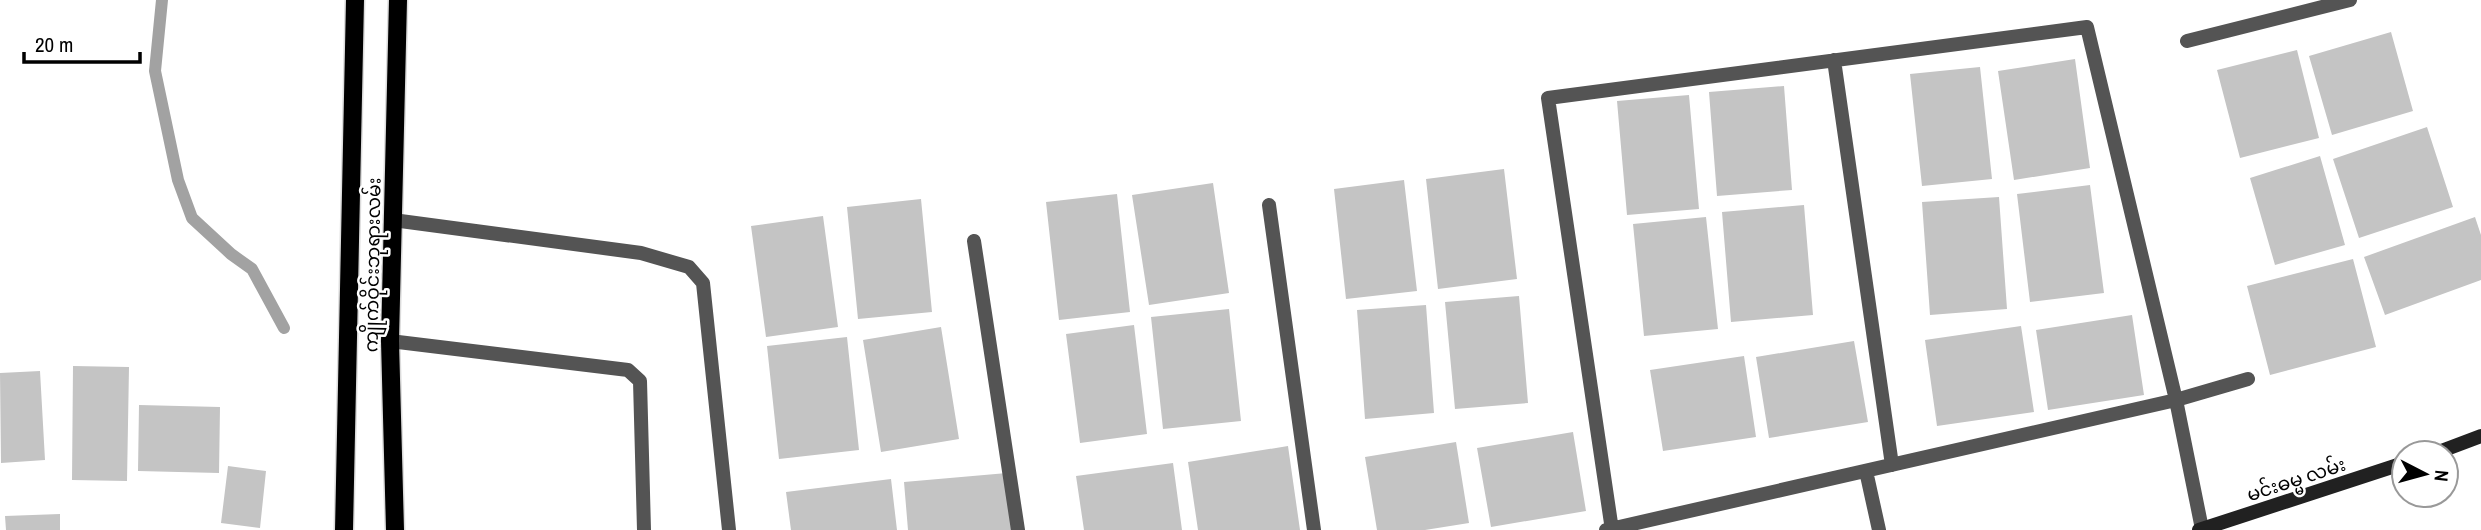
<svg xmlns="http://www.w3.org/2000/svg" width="2481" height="530" viewBox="0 0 2481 530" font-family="'Archivo Narrow','Noto Sans Myanmar',sans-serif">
  <rect width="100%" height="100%" fill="#fff"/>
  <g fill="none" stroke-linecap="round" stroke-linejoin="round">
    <path stroke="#a2a2a2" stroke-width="12" d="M162 0 155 71 178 180 192 218 231 254 252 269 284 328"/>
  </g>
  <path fill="#c4c4c4" d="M2391 32 2413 111 2332 135 2309 56Z
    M2297 50 2319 138 2240 158 2217 70Z
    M2075 59 2090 168 2014 180 1998 71Z
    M1980 67 1992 179 1922 186 1910 74Z
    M1784 86 1792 190 1717 196 1709 92Z
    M1689 95 1699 209 1627 215 1617 101Z
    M2427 127 2453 207 2359 238 2333 159Z
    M2320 156 2345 245 2275 265 2250 178Z
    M1504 169 1517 279 1438 289 1426 179Z
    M1404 180 1417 291 1346 299 1334 189Z
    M1213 183 1229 293 1149 305 1132 195Z
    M2090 185 2104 293 2030 302 2017 194Z
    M1117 194 1130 312 1059 320 1046 202Z
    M1999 197 2007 309 1930 315 1922 202Z
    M921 199 932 312 858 319 847 207Z
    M1804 205 1813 315 1731 322 1722 212Z
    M823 216 838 327 766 337 751 226Z
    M1706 217 1718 329 1644 336 1633 224Z
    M2475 217 2481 235V280L2385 315 2364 257Z
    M2353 259 2376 347 2270 375 2247 286Z
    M1519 296 1528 403 1455 409 1445 302Z
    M1426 305 1434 413 1365 419 1357 310Z
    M1229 309 1241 421 1163 429 1151 317Z
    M2132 315 2144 395 2048 410 2036 330Z
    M1134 325 1147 434 1080 443 1066 334Z
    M2021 326 2034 412 1937 426 1925 340Z
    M941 327 959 439 881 452 863 340Z
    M847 337 859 450 779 459 767 346Z
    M1854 341 1868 422 1769 438 1756 357Z
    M1744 356 1756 437 1663 451 1650 370Z
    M73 366 129 367 127 481 72 480Z
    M40 371 45 460 1 463 0 373Z
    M139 405 220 407 219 473 138 471Z
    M1573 432 1586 511 1491 527 1477 448Z
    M1456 442 1469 523 1425 530H1377L1365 457Z
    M1288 446 1300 530H1198L1188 462Z
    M1173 463 1182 530H1084L1076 476Z
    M228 466 266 471 260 528 221 523Z
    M1007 473 1012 530H908L904 482Z
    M891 479 897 530H791L786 492Z
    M60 514V530H6L5 516Z"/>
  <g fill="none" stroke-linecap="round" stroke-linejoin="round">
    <defs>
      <path id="primary" d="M344 530 355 0
        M395 530 390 341 398 0"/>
    </defs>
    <use href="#primary" stroke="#dbdbdb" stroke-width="21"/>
    <path stroke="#545454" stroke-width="14" d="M1834 60 1892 465
      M1269 205 1314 530
      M393 220 641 253 689 267 703 283 729 530
      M974 241 1018 530
      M390 341 628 370 640 381 644 530
      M1866 471 1879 530
      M1606 530 2176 400 2248 379
      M1612 530 1548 98 2087 27 2176 400 2202 529"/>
    <path stroke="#545454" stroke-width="14" d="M2187 41 2350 0"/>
    <path stroke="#212121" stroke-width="14" d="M2436 453 2481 436
      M2199 530 2404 463"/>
    <use href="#primary" stroke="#000" stroke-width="18"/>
  </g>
  <g text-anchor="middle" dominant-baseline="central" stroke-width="5" stroke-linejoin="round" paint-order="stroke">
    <g font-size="19" fill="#000" stroke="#fff">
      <text transform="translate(372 265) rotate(-89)">ကျိုက်ဝိုင်းဘုရားလမ်း</text>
      <text transform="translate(2296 479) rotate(-18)">မင်းဓမ္မ လမ်း</text>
    </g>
  </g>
  <g transform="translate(2425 474) rotate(96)"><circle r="33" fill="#ffffff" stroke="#999999" stroke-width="2"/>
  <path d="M0-5L12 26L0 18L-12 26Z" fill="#000000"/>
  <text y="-10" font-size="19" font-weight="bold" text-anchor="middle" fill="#000000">N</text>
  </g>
  <path d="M24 52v10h116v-10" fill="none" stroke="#000000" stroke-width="3.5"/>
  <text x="35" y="52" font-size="21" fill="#000000" stroke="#ffffff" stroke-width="5" paint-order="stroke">20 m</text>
</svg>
